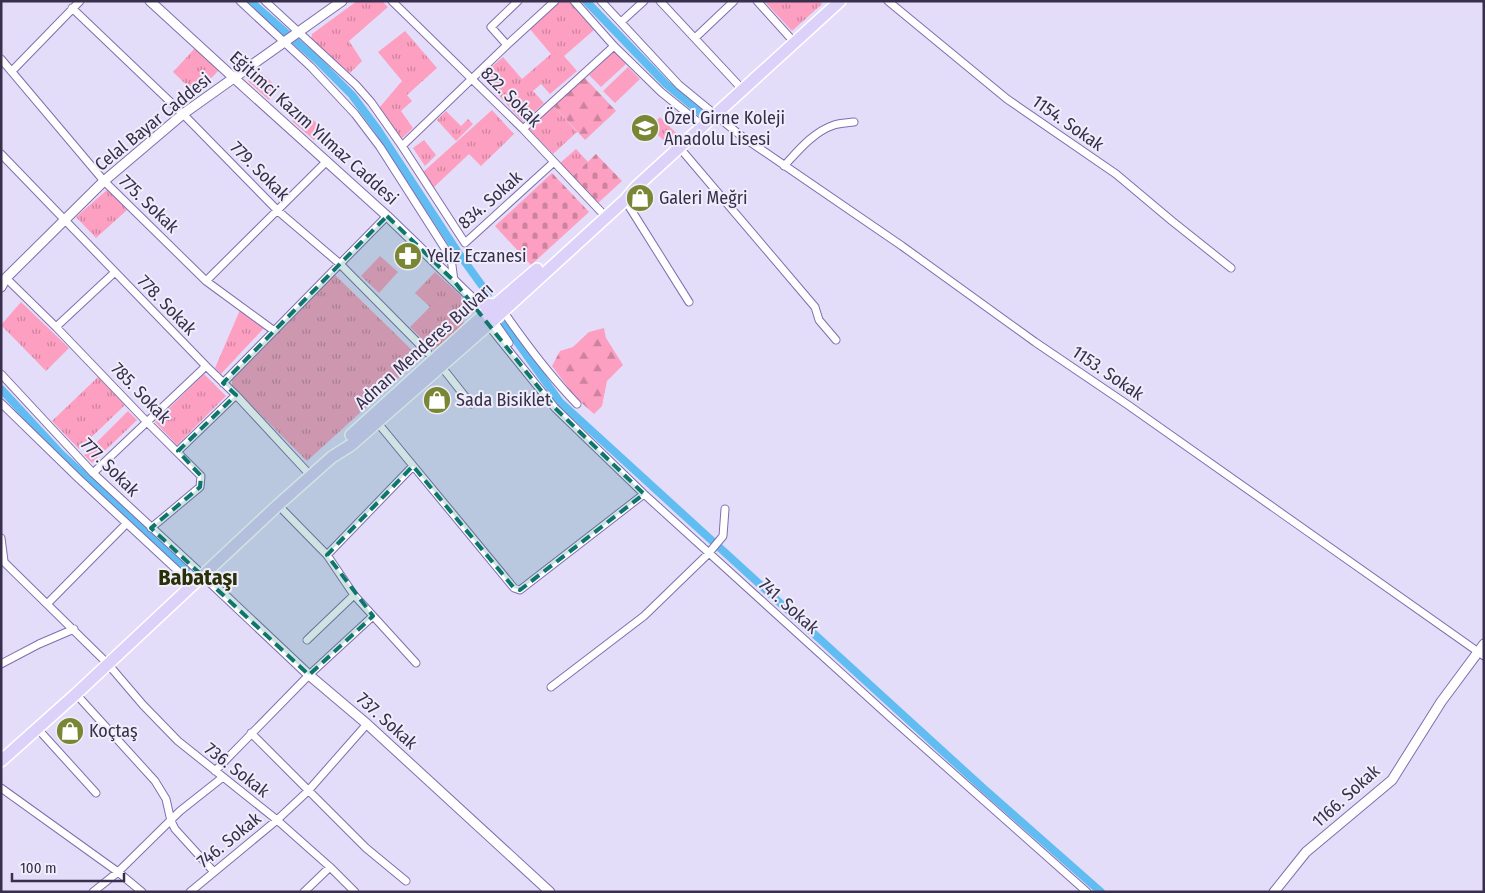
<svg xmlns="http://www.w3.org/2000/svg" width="1485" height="893" viewBox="0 0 1485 893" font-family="'Fira Sans Condensed',sans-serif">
  <defs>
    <pattern id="grass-tufts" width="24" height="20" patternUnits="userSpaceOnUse" patternTransform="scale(1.25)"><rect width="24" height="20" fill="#fc9fc0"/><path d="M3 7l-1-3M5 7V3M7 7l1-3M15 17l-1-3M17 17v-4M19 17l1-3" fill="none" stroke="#cd829e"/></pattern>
    <pattern id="forest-firs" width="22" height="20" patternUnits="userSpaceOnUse" patternTransform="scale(1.25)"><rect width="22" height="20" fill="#fc9fc0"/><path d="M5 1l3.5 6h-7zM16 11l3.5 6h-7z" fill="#cd829e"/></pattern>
    <pattern id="cemetery-stones" width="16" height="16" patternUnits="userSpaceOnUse" patternTransform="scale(1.25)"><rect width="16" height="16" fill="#fc9fc0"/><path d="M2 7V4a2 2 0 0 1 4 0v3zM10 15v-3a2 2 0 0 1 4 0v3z" fill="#cd829e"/></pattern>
  </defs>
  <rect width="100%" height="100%" fill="#e4ddfa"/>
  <path fill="url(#grass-tufts)" d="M357 1H382L388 7 349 41 362 61 350 73 311 40 312 34Z
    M560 1H569L594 30 564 56 577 71 550 94 541 84 533 91 544 103 523 122 481 76 503 57 522 79 551 54 529 28Z
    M764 1H820L822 4 792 31Z
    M405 31 437 68 407 95 412 101 401 111 413 128 401 139 379 108 402 81 378 52Z
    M195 48 219 70 196 94 173 72Z
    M553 105 577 132 553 154 528 128Z
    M492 110 514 134 481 166 469 154 433 188 423 172Z
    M446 111 461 126 468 119 473 124 456 141 437 120Z
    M660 117 676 133 666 143 650 127Z
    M424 140 436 155 425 166 413 148Z
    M576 149 588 162 571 178 559 164Z
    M108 189 127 210 96 238 76 217Z
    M380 256 398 272 379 293 361 276Z
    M435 272 461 296 464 326 433 350 410 327 430 307 415 293Z
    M334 274 420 358 307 461 232 386V377Z
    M21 302 69 348 46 371 1 325Z
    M240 310 264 328 221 374 215 368Z
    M204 374 226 396 177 445 155 422Z
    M98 377 125 405 79 449 52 421Z
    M128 411 137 420 92 463 84 455Z"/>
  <path fill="url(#forest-firs)" d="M584 77 616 111 585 140 553 105Z
    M604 328 606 338 623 365 607 381 602 406 594 414 575 397 552 366 560 351 573 347 589 332Z"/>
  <path fill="url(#cemetery-stones)" d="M596 154 622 181 597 204 571 178Z
    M552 173 589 212 531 265 495 226Z"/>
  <path fill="#fc9fc0" d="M614 51 626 64 601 87 589 75Z
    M628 67 640 79 615 103 603 91Z
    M258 70 279 89 269 100 248 81Z
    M302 110 323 129 314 140 292 121Z"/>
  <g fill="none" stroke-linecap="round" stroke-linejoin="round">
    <path stroke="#61bcf2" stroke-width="8" d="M250 1 317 60 352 95 378 130 457 251 488 294
      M586 1 666 84 701 113
      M505 325 560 402 983 788 1101 892
      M1 389 61 454 186 569"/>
    <defs>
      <path id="minor" d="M240 1 311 67 355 114 380 147 451 258 454 281
        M265 1 356 85 371 102 402 146 465 243 554 162
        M392 1 523 129 606 217
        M574 1 614 46 661 92 703 126
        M601 1 679 85 740 135 902 246 1035 342 1128 405 1484 656
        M660 1 743 90
        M757 1 794 42
        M888 1 1007 99 1116 174 1172 221 1231 268
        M72 8 183 114 278 211 339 263 428 353
        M621 22 644 1
        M695 38 734 1
        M507 45 555 1
        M1 59 104 181 206 281 273 330
        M12 71 80 1
        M523 129 614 46
        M402 146 507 45 491 27 518 1
        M679 147 815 307 819 320 836 340
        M1 154 206 366 236 395 311 476
        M784 166C798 151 813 132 834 125 840 123 847 123 854 122
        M625 200 689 302
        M6 278 56 327 147 422 201 476 200 487 151 528
        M206 281 327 161
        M503 311C526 344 549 375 577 404
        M493 320 509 343
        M488 325 555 408 644 494 892 719 1087 892
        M56 327 115 272
        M441 366 471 404
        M1 374 93 473 203 575
        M223 383 387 216
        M1 403 79 479 193 585
        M377 422 514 588 520 590 644 494
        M178 451 236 395
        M93 473 206 366
        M278 505 327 555 354 595 416 663
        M1 538 4 561
        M327 555 413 466
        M1 559 108 664 143 705 178 741 277 820 330 867 355 892
        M48 603 126 524
        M307 640 354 595
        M1 664 39 644 74 629
        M551 687 644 616 708 554 723 536 725 509
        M76 694 155 781 166 799 171 821 175 829 214 872
        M37 728 96 793
        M251 733 366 848 406 881
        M215 771 309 675 373 616
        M1 788 118 872 142 892
        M93 892 118 872 180 811 223 777
        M190 892 277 820 308 791 367 724
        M304 892 330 867"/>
      <path id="tertiary" d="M150 1 234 78 387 216 479 305
        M1 287 6 278 104 181 183 114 342 1
        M203 575 309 675 367 724 550 892
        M1274 892 1306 852 1392 780 1441 702 1484 644"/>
      <path id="primary" d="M476 301 483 304 496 305
        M351 435 481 317 537 269
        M1 761 76 694 278 505 332 457 351 445 488 325 625 200 636 187 840 1"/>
    </defs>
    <use href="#minor" stroke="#816eae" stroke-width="9"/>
    <use href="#tertiary" stroke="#816eae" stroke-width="11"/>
    <use href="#primary" stroke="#fff" stroke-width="14"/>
    <use href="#minor" stroke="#fff" stroke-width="7"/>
    <use href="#tertiary" stroke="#fff" stroke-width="9"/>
    <use href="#primary" stroke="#dcd1f9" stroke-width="11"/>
  </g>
  <path fill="#0f766e" fill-opacity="0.2" stroke="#0f766e" stroke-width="4" stroke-dasharray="10 6" stroke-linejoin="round" d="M387 216 454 281 555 408 644 494 520 590 514 588 413 466 327 555 373 616 309 675 151 528 200 487 201 476 178 451 236 395 223 383Z"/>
  <defs>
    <symbol id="school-disc" viewBox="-11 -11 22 22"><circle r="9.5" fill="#798633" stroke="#f0edfb"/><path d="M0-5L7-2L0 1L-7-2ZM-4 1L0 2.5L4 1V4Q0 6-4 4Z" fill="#fff"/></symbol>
    <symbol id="shop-disc" viewBox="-11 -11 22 22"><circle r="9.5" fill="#798633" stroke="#f0edfb"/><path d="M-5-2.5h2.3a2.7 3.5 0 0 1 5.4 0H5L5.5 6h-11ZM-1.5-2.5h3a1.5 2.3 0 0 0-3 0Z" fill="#fff"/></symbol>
    <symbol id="pharmacy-disc" viewBox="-11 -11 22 22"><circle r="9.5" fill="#798633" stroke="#f0edfb"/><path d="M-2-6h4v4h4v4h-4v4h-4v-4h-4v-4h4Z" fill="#fff"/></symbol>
  </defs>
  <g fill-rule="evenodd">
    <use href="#school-disc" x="629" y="112" width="32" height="32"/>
    <use href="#shop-disc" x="624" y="182" width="32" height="32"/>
    <use href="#pharmacy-disc" x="392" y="240" width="32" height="32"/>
    <use href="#shop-disc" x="421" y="384" width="32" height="32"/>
    <use href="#shop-disc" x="54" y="715" width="32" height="32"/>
  </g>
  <g text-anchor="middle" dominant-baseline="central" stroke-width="4" stroke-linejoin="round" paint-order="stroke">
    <g font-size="18" fill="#372f4b" stroke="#f0edfb">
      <text transform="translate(511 97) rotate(45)">822. Sokak</text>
      <text transform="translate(153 122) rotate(-39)">Celal Bayar Caddesi</text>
      <text transform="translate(1068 123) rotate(35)">1154. Sokak</text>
      <text transform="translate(314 128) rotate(42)">Eğitimci Kazım Yılmaz Caddesi</text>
      <text transform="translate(260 171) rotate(45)">779. Sokak</text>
      <text transform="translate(490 200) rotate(-41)">834. Sokak</text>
      <text transform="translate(149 204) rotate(44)">775. Sokak</text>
      <text transform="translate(167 305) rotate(46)">778. Sokak</text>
      <text transform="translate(424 346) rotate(-42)">Adnan Menderes Bulvarı</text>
      <text transform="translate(1108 373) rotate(34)">1153. Sokak</text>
      <text transform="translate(141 393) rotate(46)">785. Sokak</text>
      <text transform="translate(110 467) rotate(45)">777. Sokak</text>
      <text transform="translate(789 606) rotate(42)">741. Sokak</text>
      <text transform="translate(387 721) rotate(42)">737. Sokak</text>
      <text transform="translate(237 770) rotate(38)">736. Sokak</text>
      <text transform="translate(1346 796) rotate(-42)">1166. Sokak</text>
      <text transform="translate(229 840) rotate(-39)">746. Sokak</text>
    </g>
    <g font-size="18" fill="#372f4b" stroke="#f0edfb" text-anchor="start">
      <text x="664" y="118">Özel Girne Koleji<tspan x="664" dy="21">Anadolu Lisesi</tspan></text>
      <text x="659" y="198">Galeri Meğri</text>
      <text x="427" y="256">Yeliz Eczanesi</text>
      <text x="456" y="400">Sada Bisiklet</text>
      <text x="89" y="731">Koçtaş</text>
    </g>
    <g font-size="22" font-weight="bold" fill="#292f06" stroke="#f0edfb">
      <text x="198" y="577">Babataşı</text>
    </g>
  </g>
  <rect width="1485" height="893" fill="none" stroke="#372f4b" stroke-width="5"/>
  <path d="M12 873v8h112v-8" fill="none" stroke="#372f4b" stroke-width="2.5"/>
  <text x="20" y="873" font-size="15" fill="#372f4b" stroke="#f0edfb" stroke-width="4" paint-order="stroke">100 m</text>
</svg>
